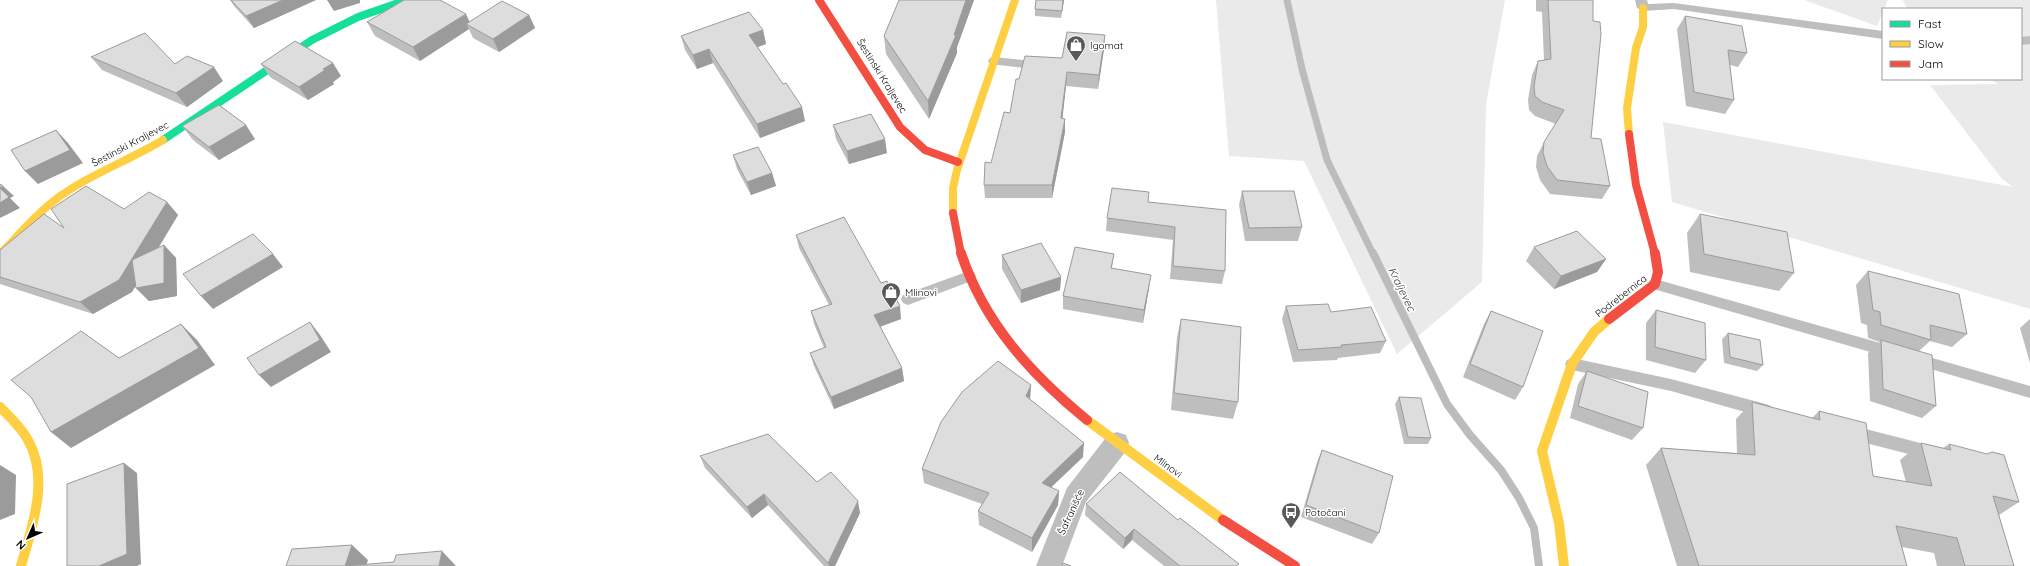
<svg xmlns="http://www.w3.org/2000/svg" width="2030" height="566" viewBox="0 0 2030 566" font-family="Quicksand,sans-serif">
  <rect width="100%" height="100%" fill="#fff"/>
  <path fill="#eaeaea" d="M1216 0H1505L1486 104 1482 282 1397 354 1304 161 1229 156Z
    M1804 0H1888L1877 26Z
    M1903 0H2030V309L1672 202 1663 122 2013 187 2002 179 1930 85 1998 84 1990 79H2021V9H1907Z"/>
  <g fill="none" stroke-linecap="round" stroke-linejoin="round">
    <path stroke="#bcbcbc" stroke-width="7" d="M1287 0 1302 69 1327 160 1373 254"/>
    <path stroke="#bcbcbc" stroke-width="8" d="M1373 253 1447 404 1470 435 1501 470 1519 498 1534 528 1539 566"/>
    <path fill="#bebebe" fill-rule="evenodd" d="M1635 0H1647L1648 4 1674 3 1883 31V39L1674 9 1643 11 1637 8Z
      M2030 36V44L2021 45V37Z
      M994 57 1041 62 1047 66 1041 70 990 64 988 61 990 58Z
      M969 271 974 272 976 276 974 280 908 305 903 303 901 299 903 295Z
      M1655 279 1891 346 1896 348 1898 352 1896 356 1891 358 1650 288 1648 284 1650 280Z
      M1915 353 2030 386V398L1910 363 1908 359 1910 355Z
      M1572 358 1671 379 1766 404 1771 406 1774 411 1771 416 1766 418 1671 391 1572 370 1567 368 1565 364 1567 360Z
      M1850 425 1932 446 1938 448 1940 453 1938 458 1932 460 1850 439 1845 437 1842 432 1845 427Z"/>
    <path fill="#bebebe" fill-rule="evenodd" d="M1117 432 1126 435 1129 443 1126 451 1086 502 1062 566H1036L1067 488 1108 435Z"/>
    <path stroke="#16e098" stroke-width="8" d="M163 140 312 40 358 17 407 0"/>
    <path stroke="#ffcf43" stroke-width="8" d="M1629 134 1627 108 1636 48 1643 27V8
      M953 213V188L957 170 1015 0
      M0 254C18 236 35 215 55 200 88 175 128 161 163 140"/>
    <path stroke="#ffcf43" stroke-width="10" d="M0 254 1 253
      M0 407C10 417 21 427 28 440 50 479 32 527 21 566
      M1087 420 1223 520
      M1564 566 1559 523 1542 451 1572 364 1594 332 1609 319"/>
    <path stroke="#f24e42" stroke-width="8" d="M819 0 900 127 925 150 958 162
      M1629 134 1636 185 1655 254
      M953 213 961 254"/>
    <path stroke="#f24e42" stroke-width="10" d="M961 253C984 323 1031 374 1087 420
      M1609 319 1655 284 1658 272 1655 253
      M1223 520 1295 566"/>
  </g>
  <path fill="#bebebe" d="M230 0H316L254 28 234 6Z
    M974 0 957 47V53L929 119 886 54 884 36Z
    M1036 0H1064L1061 18 1035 16V9Z
    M1536 0H1593L1591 138 1610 186 1602 199 1550 194 1540 180 1536 167 1537 156 1544 142 1556 124 1535 116 1529 110 1528 100 1532 75 1538 61 1544 60 1542 12 1536 11Z
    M529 15 535 28 499 52 473 38 469 29 420 61 375 36 367 22H469Z
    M1685 16 1747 53 1738 67 1730 65 1734 100 1725 114 1686 106 1677 29Z
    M763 30 766 44 758 47 805 121 760 138 713 63 697 69 685 50 681 36Z
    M1104 49 1098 89 1066 86 1062 119 1065 132 1052 198H985L984 185 991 163 1010 113 1019 79 1062 58Z
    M91 57 175 64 223 81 187 107 102 70Z
    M261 64 341 76 333 82 334 84 308 100 270 77Z
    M833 125 887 153 849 164 836 139Z
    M182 126 255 139 219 160 193 140Z
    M733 155 772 173 776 186 751 195 737 169Z
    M1242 191 1302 227 1298 241H1245L1239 205Z
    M167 202 178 215 158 248 164 245 176 258 177 296 149 301 136 288 135 286 132 292 93 314 0 284V250L64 228 124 209Z
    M1148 202 1225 271 1222 284 1170 279 1173 240 1106 231 1107 218Z
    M1700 214 1794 273 1779 291 1690 272 1687 233Z
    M796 235 901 319 880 327 902 368 904 381 834 409 814 366 810 353 824 348 814 324 811 311 829 305 799 248Z
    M1534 247 1606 259 1597 272 1554 289 1526 261Z
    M1002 255 1061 277 1060 290 1021 303 1002 269Z
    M1112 268 1149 288 1143 323 1063 309V296Z
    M1868 271 1967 334 1952 347 1930 341 1919 351 1936 406 1922 418 1870 401 1868 353 1880 342 1868 338 1867 325 1861 323 1856 285Z
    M1286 306 1331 312 1386 341 1380 353 1338 358 1337 360 1293 362 1282 319Z
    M1656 310 1706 360 1695 373 1646 360V323Z
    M1491 311 1523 387 1515 400 1463 377 1484 324Z
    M1181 319 1238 402 1233 419 1171 410 1177 337Z
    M2030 319V363L2020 328Z
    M1728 333 1763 365 1757 371 1724 363 1722 339Z
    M1587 371 1643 428 1632 440 1570 418 1578 384Z
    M1031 385 1030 399 1083 457 1051 487 1059 491 1058 505 1032 552 979 525 978 511 982 504 924 483 922 469Z
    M1399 397 1431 438 1428 444H1404L1395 404Z
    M1752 402 1812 418 1819 411 1873 476 1906 482 1900 460 1921 443 1943 448 1949 444 2019 502 1999 515 2014 566H1937L1934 553 1902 547 1907 566H1677L1646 465 1661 448 1737 453 1736 419Z
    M1322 450 1379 533 1372 544 1301 517 1317 462Z
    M700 456 817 482 860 513 835 566H824L768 505 752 518 705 468Z
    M1086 504 1178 520 1238 566H1164L1132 540 1123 549 1085 515Z"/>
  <path fill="#9b9b9b" d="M283 0H316L254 28 246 16Z
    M327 0H360V3L334 11Z
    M966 0H974L957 47V53L929 119 928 101 954 35Z
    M1063 0H1064L1061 18 1062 11Z
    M466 14 472 27 466 24 469 29 420 61 413 47Z
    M529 15 535 28 499 52 493 39Z
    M763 30 766 44 752 49 749 35Z
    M1105 35 1104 49 1098 89 1099 75Z
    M709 49 713 63 697 69 693 55Z
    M333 63 341 76 333 82 334 84 308 100 299 87 323 69Z
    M214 67 223 81 187 107 176 93Z
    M1067 72 1066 86 1061 132V118Z
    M802 107 805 121 760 138 757 124Z
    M1065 119V132L1052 198V185Z
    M246 125 255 139 219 160 209 147Z
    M56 130 68 143 83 163 38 184 25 171Z
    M885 139 887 153 849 164 847 151Z
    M772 173 776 186 751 195 747 182Z
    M3 186 14 196 10 198 20 208 0 218V188Z
    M167 202 178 215 132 292 93 314 80 302Z
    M164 245 176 258 177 296 149 301 136 288Z
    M273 254 283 267 213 309 201 296Z
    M1114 254 1112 267 1109 281 1111 268Z
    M1606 259 1597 272 1554 289 1561 276Z
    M1151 275 1149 288 1143 323 1144 310Z
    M1061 277 1060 290 1021 303V290Z
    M900 306 901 319 876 328 874 315Z
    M310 322 320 335 331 352 271 387 259 375Z
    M181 324 197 340 215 365 71 448 51 432Z
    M902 368 904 381 834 409 831 397Z
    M1031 385 1030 400 1026 396Z
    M1084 443 1083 457 1041 497 1042 483Z
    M124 463 137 473 141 564 137 566H99Z
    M0 465 16 475 15 514 0 520Z
    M1059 491 1058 505 1032 552V538Z
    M764 494 768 505 752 518 747 507Z
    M858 501 860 513 835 566H829L828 563Z
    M1134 529 1132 540 1123 549 1125 538Z
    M352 545 368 560 366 566H345Z
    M442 551 456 566H439Z"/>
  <path fill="#ddd" stroke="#9b9b9b" d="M231 0H283L246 16Z
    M404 0H440L466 14 413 47 367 22Z
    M899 0H966L954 35H956L928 101 884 36Z
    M1036 0H1063L1062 11 1035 9Z
    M1548 0H1593V21L1600 22 1601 34 1591 138 1601 139 1610 186 1557 180 1547 166 1543 153 1544 142 1564 110 1542 102 1535 96 1534 87 1538 61 1551 59Z
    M502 1 529 15 493 39 466 24Z
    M749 12 763 30 749 35 783 84 786 83 802 107 757 124 709 49 693 55 681 36Z
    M1685 16 1742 26 1747 53 1728 50 1734 100 1694 92Z
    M1067 32 1105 35 1099 75 1067 72 1061 118 1065 119 1052 185H984L985 162 991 163 1004 112 1010 113 1016 79H1019L1025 56 1062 58Z
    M145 33 175 64 187 56 214 67 176 93 91 57Z
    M295 41 333 63 323 69 325 70 299 87 261 64Z
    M219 105 246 125 209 147 182 126Z
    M871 114 885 139 847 151 833 125Z
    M56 130 70 150 25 171 11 150Z
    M758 147 772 173 747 182 733 155Z
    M0 184 3 186 0 188Z
    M86 186 124 209 149 192 167 202 119 280 80 302 0 277V250L44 214 64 228 51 209Z
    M0 188 9 197 0 203Z
    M1112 188 1149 192 1148 202 1226 210 1225 271 1173 266 1175 227 1107 218Z
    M1242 191H1294L1302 227 1249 228Z
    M1700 214 1787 232 1794 273 1704 254Z
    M844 217 881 283 887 281 900 306 874 315 902 368 831 397 810 353 826 347 811 311 832 304 796 235Z
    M1577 231 1606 259 1561 276 1534 247Z
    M253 234 273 254 201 296 183 274Z
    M1041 243 1061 277 1021 290 1002 255Z
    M164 245V283L136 288 132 260Z
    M1075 247 1114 254 1111 268 1151 275 1144 310 1063 296Z
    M1868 271 1959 294 1967 334 1930 325 1931 340 1881 325 1880 312 1873 310Z
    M1328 304 1331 312 1371 307 1386 341 1341 345 1342 347 1298 350 1286 306Z
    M1656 310 1705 323 1706 360 1655 347Z
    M1491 311 1543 331 1523 387 1470 364Z
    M1181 319 1241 327 1238 402 1174 393Z
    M310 322 320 340 259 375 247 358Z
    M181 324 199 348 51 432 31 397 11 380 81 331 119 358Z
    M1728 333 1760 340 1763 365 1730 357Z
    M1881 340 1932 355 1936 406 1883 389Z
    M998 361 1031 385 1026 396 1084 443 1042 483 1059 491 1032 538 978 511 989 493 922 469 941 422 962 392Z
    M1587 371 1648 392 1643 428 1578 406Z
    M1399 397 1421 398 1431 438 1408 437Z
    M1752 402 1820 420 1819 411 1866 423 1873 476 1932 486 1921 443 1951 450 1949 444 1987 454 1992 452 2004 455 2019 502 1993 496 2014 566H1965L1957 538 1896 526 1907 566H1699L1661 448 1755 455Z
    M768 434 817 482 831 472 858 501 828 563 764 494 747 507 700 456Z
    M1322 450 1393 476 1379 533 1306 505Z
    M124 463 127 554 99 566H67V484Z
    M1120 472 1178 520 1180 518 1239 564 1236 566H1180L1134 529 1125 538 1086 504Z
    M352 545 345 566 394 562 396 555 442 551 439 566H286L292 549Z
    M1063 563 1071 566H1062Z"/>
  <defs>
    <symbol id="shop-pin" viewBox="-11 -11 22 30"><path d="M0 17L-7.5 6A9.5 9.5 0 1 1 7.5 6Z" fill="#595959" stroke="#fff"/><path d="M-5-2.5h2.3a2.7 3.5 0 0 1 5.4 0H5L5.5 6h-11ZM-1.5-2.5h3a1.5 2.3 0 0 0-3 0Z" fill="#fff"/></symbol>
    <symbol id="bus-pin" viewBox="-11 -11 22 30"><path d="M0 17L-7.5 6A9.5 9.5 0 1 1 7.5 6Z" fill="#595959" stroke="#fff"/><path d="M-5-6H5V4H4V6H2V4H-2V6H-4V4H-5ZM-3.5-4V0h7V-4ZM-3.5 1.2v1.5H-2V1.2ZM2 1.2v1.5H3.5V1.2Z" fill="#fff"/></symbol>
  </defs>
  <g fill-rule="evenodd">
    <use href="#shop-pin" x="1065" y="34" width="22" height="30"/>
    <use href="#shop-pin" x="880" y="281" width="22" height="30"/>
    <use href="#bus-pin" x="1280" y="501" width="22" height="30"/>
  </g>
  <g text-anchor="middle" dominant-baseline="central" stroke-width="3" stroke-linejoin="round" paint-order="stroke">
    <g font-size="10" fill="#000" stroke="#fff" text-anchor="start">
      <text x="1090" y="45">Igomat</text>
      <text x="905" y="292">Mlinovi</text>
      <text x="1305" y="512">Potočani</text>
    </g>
    <g font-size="10" fill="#000" stroke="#fff">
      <text transform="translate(882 76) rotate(58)">Šestinski Kraljevec</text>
      <text transform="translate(130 144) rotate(-28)">Šestinski Kraljevec</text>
      <text transform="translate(1621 296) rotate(-38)">Podrebernica</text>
      <text transform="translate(1168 466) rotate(36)">Mlinovi</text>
      <text transform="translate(1071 512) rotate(-65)">Šafranišće</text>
    </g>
    <g font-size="11" font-style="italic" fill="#414141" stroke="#fff">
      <text transform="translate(1402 289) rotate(64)">Kraljevec</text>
    </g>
  </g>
  <rect x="1882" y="8" width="140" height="72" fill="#ffffff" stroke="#999999"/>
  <rect x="1890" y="21" width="20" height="6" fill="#16e098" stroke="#999999"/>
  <text x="1918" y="28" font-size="12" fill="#000000">Fast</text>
  <rect x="1890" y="41" width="20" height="6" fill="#ffcf43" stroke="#999999"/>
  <text x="1918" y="48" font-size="12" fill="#000000">Slow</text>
  <rect x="1890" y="61" width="20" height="6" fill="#f24e42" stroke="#999999"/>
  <text x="1918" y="68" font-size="12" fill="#000000">Jam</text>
  <g transform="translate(28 538) rotate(225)" stroke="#ffffff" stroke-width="3" paint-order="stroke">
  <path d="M0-3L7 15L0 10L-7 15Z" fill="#000000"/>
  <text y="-6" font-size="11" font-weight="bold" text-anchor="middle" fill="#000000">N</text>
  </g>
</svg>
